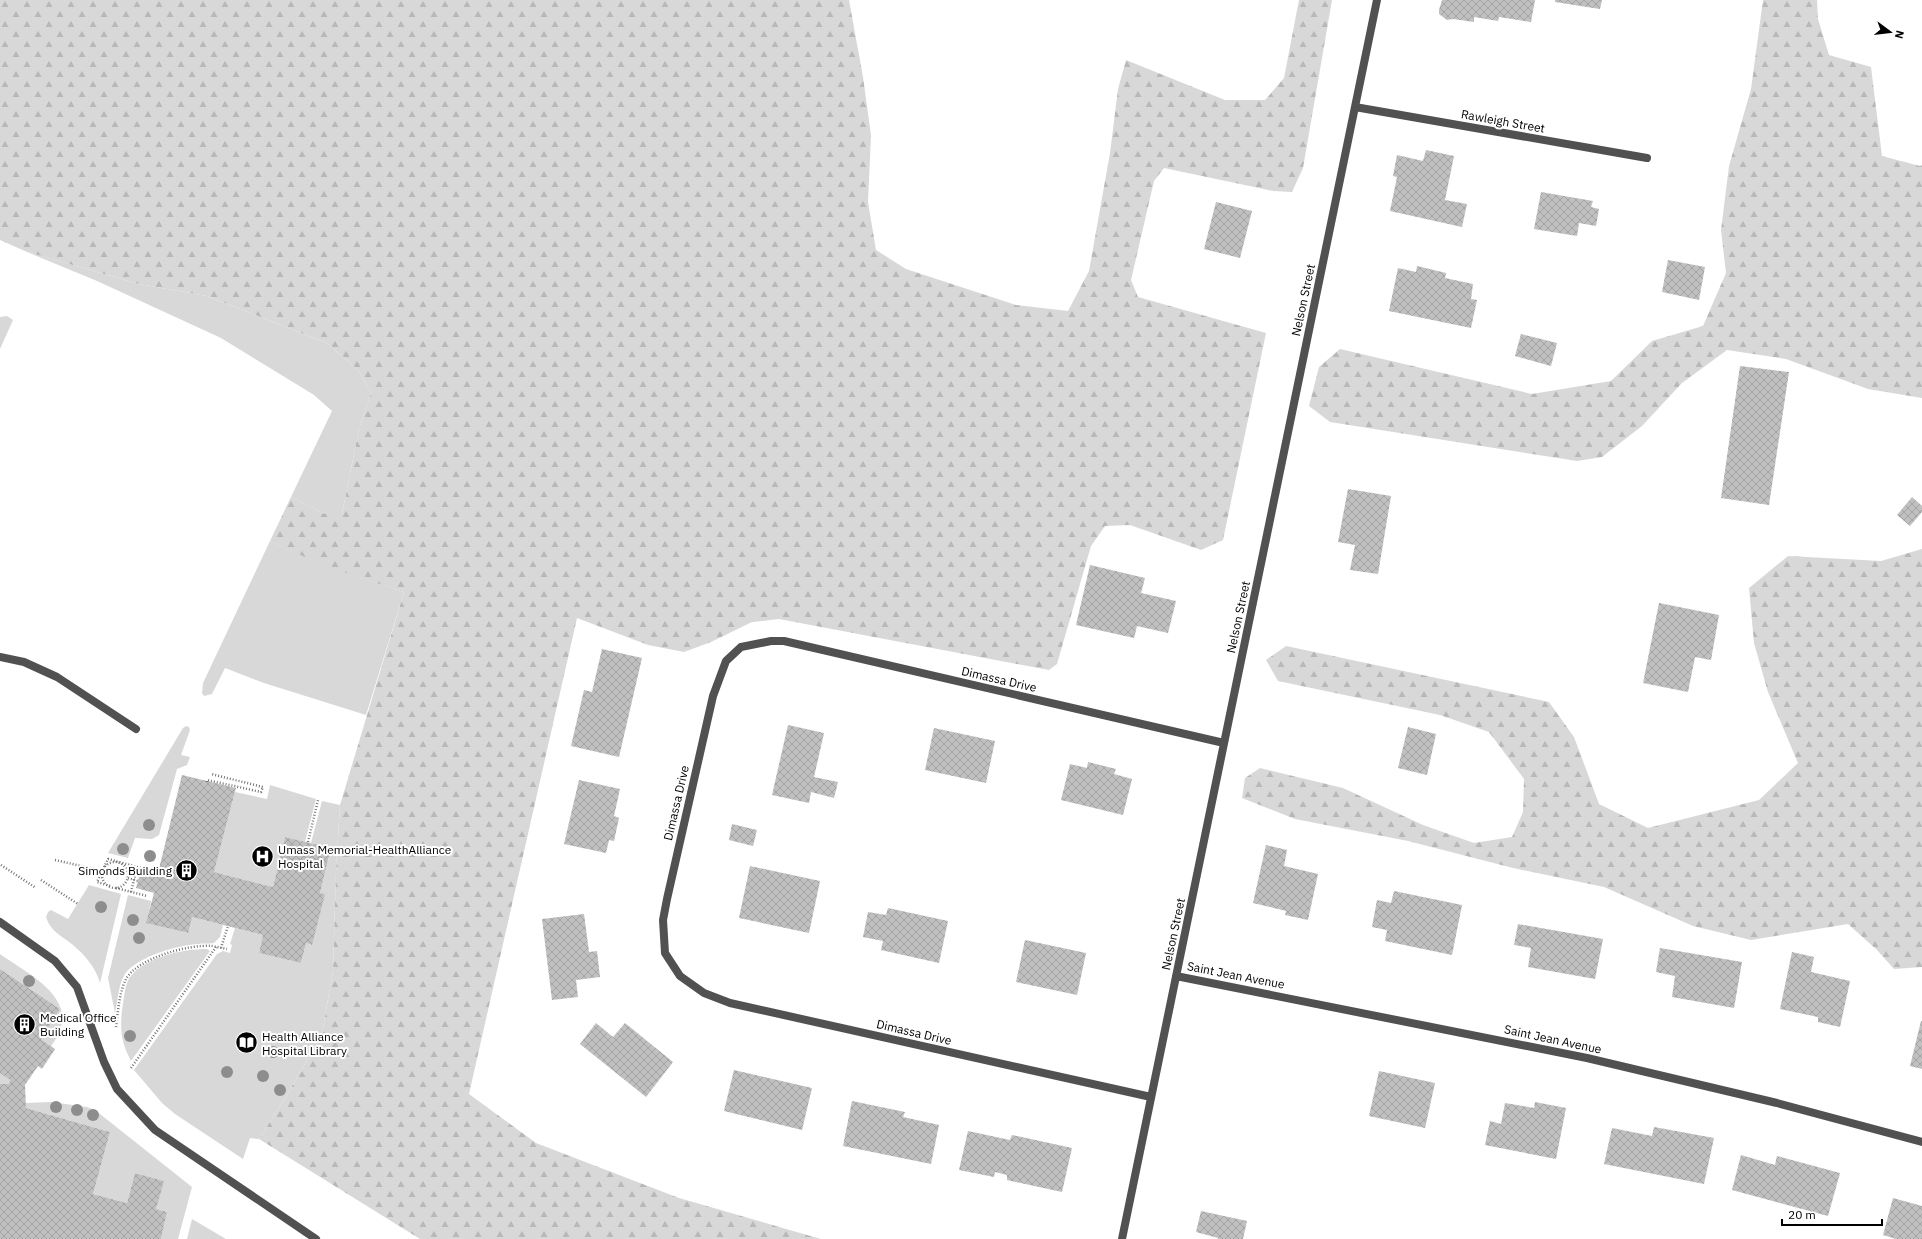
<svg xmlns="http://www.w3.org/2000/svg" width="1922" height="1239" viewBox="0 0 1922 1239" font-family="'IBM Plex Sans',sans-serif">
  <defs>
    <pattern id="forest-firs" width="22" height="20" patternUnits="userSpaceOnUse"><rect width="22" height="20" fill="#d8d8d8"/><path d="M5 1l3.5 6h-7zM16 11l3.5 6h-7z" fill="#b8b8b8"/></pattern>
    <pattern id="building-cross-hatch" width="8" height="8" patternUnits="userSpaceOnUse"><rect width="8" height="8" fill="#c0c0c0"/><path d="M0 0l8 8M0 8l8-8" fill="none" stroke="#a3a3a3"/></pattern>
  </defs>
  <rect width="100%" height="100%" fill="#fff"/>
  <path fill="#d8d8d8" d="M27 252 139 284 207 296 327 343 359 371 371 393 359 429 342 514H325L291 497 332 411 314 395 221 338 97 281Z
    M7 316 13 320 0 349V317Z
    M270 541 319 563 404 592 366 715 264 683 225 668 212 694 204 696 202 693 203 683Z
    M186 726 189 727 190 730 181 755 190 757 187 765 177 769 159 835 152 839 135 838 128 858 108 853 183 728Z
    M270 785 316 799 305 842 285 837 273 887 214 872 235 792 267 799Z
    M322 801 340 805 336 871 333 971 322 1034 287 1095 259 1139 250 1138 243 1159 175 1114 162 1103 134 1070 217 954 223 951 230 953 232 945 230 944 235 928 263 935 259 953 301 963 306 943 311 945 324 894 320 893 331 849 311 843Z
    M89 885 121 894 100 983C96 968 85 955 73 945 62 936 50 931 46 917L48 912 51 910 68 919Z
    M128 895 151 901 147 923 187 933 192 917 223 925 220 937 214 943C208 944 203 943 198 944 177 945 137 957 125 974 118 985 118 1001 115 1013L108 978Z
    M207 949 210 951 131 1061C121 1042 120 1031 122 1010 124 1000 124 986 130 977 146 957 182 949 207 949Z
    M0 954C31 976 86 1001 51 1046L41 1039 60 1009 0 969Z
    M0 1073 10 1080 9 1084H0Z
    M51 1102 87 1107 95 1110 192 1187 178 1239H161L167 1212 156 1209 163 1181 135 1173 127 1203 93 1194 110 1132 26 1108V1103Z
    M192 1219 226 1239H187Z"/>
  <path fill="url(#forest-firs)" d="M0 0H849L863 77 871 135 868 202 876 250 906 269 1016 305 1068 311 1089 271 1110 153 1118 89 1126 60 1225 100H1265L1284 78 1299 0H1332L1303 168 1292 192 1273 191 1164 168 1154 181 1131 280 1138 297 1266 333 1223 540 1201 550 1130 525 1105 526 1091 546 1057 664 1049 670 779 619 752 622 711 642 684 652 648 645 577 618 469 1094 536 1143 679 1198 821 1239H420L259 1139 287 1095 322 1034 333 971 336 871 340 805 404 592 322 565 270 541 291 497 325 514H342L359 429 371 393 359 371 327 343 207 296 139 284 27 252 0 240Z
    M1763 0H1817L1818 19 1829 55 1871 67 1882 156 1920 166 1922 165V398L1868 389 1786 359 1727 350 1682 383 1642 426 1602 457 1577 461 1330 422 1309 406 1319 367 1340 349 1532 394 1611 381 1652 341 1703 326 1726 273 1721 230 1729 166 1751 89Z
    M1922 549V967L1894 969 1877 950 1848 924 1751 940 1693 926 1604 887 1513 868 1408 841 1295 819 1242 798 1245 778 1260 768 1343 788 1423 825 1474 843 1512 837 1523 812 1524 779 1489 732 1440 715 1278 681 1266 660 1286 646 1549 702 1574 737 1599 804 1648 828 1759 800 1798 763 1768 692 1754 643 1749 588 1788 556 1881 561Z"/>
  <path fill="url(#building-cross-hatch)" d="M1442 0H1535L1531 22 1499 17 1498 21 1474 17V22L1453 19 1447 20 1439 14V10Z
    M1555 0H1602L1600 9 1555 2Z
    M1426 150 1454 156 1445 200 1467 204 1462 227 1390 211 1397 177 1393 176 1397 155 1423 161Z
    M1541 192 1593 201 1591 207 1599 209 1596 226 1579 223 1577 236 1534 229Z
    M1216 202 1252 211 1240 258 1204 249Z
    M1668 260 1705 267 1699 300 1662 292Z
    M1417 266 1446 273 1445 278 1473 284 1471 299 1477 300 1471 328 1389 311 1398 268 1416 272Z
    M1521 334 1557 343 1551 366 1515 356Z
    M1740 366 1789 372 1769 505 1721 498Z
    M1348 489 1391 496 1378 574 1350 570 1355 545 1338 542Z
    M1912 497 1922 506V512L1910 526 1897 515Z
    M1090 565 1145 578 1141 593 1176 601 1168 633 1137 626 1134 638 1076 625Z
    M1659 603 1719 615 1711 660 1695 657 1688 692 1643 683Z
    M602 649 642 658 619 757 571 746 584 690 592 692Z
    M788 725 824 733 814 777 838 782 834 798 811 792 809 803 772 795Z
    M1408 727 1436 734 1427 775 1398 768Z
    M934 728 995 741 986 783 925 770Z
    M1088 762 1116 769 1114 774 1132 779 1123 815 1061 800 1070 764 1087 768Z
    M182 775 236 788 214 872 273 887 285 837 331 848 320 893 325 894 312 945 306 943 301 963 259 953 263 935 192 917 188 933 146 923 154 893 136 888 140 873 157 877Z
    M579 780 620 789 614 816 619 818 614 841 609 840 606 853 564 844Z
    M732 824 757 830 753 846 729 840Z
    M1266 845 1287 850 1284 866 1318 874 1308 920 1285 915 1286 911 1253 903Z
    M750 866 820 881 809 933 739 918Z
    M1394 891 1462 905 1452 955 1385 941 1387 930 1372 927 1377 900 1391 903Z
    M888 908 948 921 939 963 881 950 883 941 863 937 868 912 886 915Z
    M584 914 589 952 597 951 600 977 576 980 578 997 552 1000 542 919Z
    M1518 924 1603 939 1595 979 1528 967 1531 948 1514 945Z
    M1025 940 1086 953 1077 995 1016 982Z
    M1660 948 1742 962 1734 1008 1672 997 1675 976 1656 972Z
    M1792 952 1814 957 1811 972 1850 981 1840 1027 1818 1022V1017L1780 1009Z
    M0 969 60 1009 41 1039 55 1049 42 1069 38 1066 25 1085 26 1108 110 1132 93 1194 127 1203 135 1173 164 1181 156 1209 167 1212 161 1239H0V1084H9L10 1080 0 1073Z
    M1921 1021H1922V1069L1910 1066Z
    M596 1023 613 1037 625 1023 673 1062 646 1097 580 1044Z
    M734 1070 812 1088 802 1130 724 1111Z
    M1379 1071 1435 1083 1425 1128 1369 1116Z
    M852 1101 905 1112 903 1117 939 1125 931 1164 843 1146Z
    M1535 1102 1566 1108 1556 1159 1485 1145 1490 1121 1501 1124 1505 1103 1534 1108Z
    M1654 1127 1714 1138 1704 1184 1604 1164 1612 1128 1652 1136Z
    M968 1131 1010 1140 1012 1135 1072 1148 1062 1192 1007 1180V1175L995 1172 994 1177 959 1170Z
    M1741 1155 1775 1165 1777 1156 1840 1173 1828 1216 1732 1190Z
    M1893 1198 1922 1206V1239H1896L1883 1235Z
    M1201 1211 1247 1221 1243 1239H1218V1238L1196 1232Z"/>
  <g fill="none" stroke-linecap="round" stroke-linejoin="round">
    <path stroke="#737373" stroke-width="2.5" stroke-dasharray="1 2" stroke-linecap="butt" d="M207 782V780L261 792 263 787 211 774
      M308 842 318 800
      M55 860 103 871
      M102 875a13 13 0 1 1 26 0a13 13 0 1 1-26 0Z
      M1 865 36 888
      M128 878 138 881
      M41 880 78 904
      M110 886 97 882 108 859 152 871
      M116 888 147 896
      M131 892 137 867
      M221 948 228 926
      M116 1027C118 1012 119 993 126 979 138 958 189 944 212 946 217 947 222 948 227 949
      M131 1068 216 947"/>
    <path stroke="#515151" stroke-width="8" d="M0 657 24 662 57 677 136 729
      M0 922 55 961 77 987 104 1062 117 1089 155 1130 316 1239"/>
    <path stroke="#515151" stroke-width="8" d="M1355 107 1647 158
      M1176 976 1587 1058 1777 1103 1922 1142
      M1151 1097 730 1003 704 993 680 976 665 953 663 920 667 899 713 696 726 661 741 647 771 641H784L1224 743
      M1122 1239 1377 0"/>
  </g>
  <g fill="#8d8d8d">
    <circle cx="149" cy="825" r="6"/>
    <circle cx="123" cy="849" r="6"/>
    <circle cx="150" cy="856" r="6"/>
    <circle cx="101" cy="907" r="6"/>
    <circle cx="133" cy="920" r="6"/>
    <circle cx="139" cy="938" r="6"/>
    <circle cx="29" cy="981" r="6"/>
    <circle cx="130" cy="1036" r="6"/>
    <circle cx="273" cy="1052" r="6"/>
    <circle cx="227" cy="1072" r="6"/>
    <circle cx="263" cy="1076" r="6"/>
    <circle cx="280" cy="1090" r="6"/>
    <circle cx="56" cy="1107" r="6"/>
    <circle cx="77" cy="1110" r="6"/>
    <circle cx="93" cy="1115" r="6"/>
  </g>
  <defs>
    <symbol id="hospital-disc" viewBox="-11 -11 22 22"><circle r="9.5" fill="#000" stroke="#fff"/><path d="M-5-5h3v3.5h4V-5h3V5h-3V1.5h-4V5h-3Z" fill="#fff"/></symbol>
    <symbol id="building-disc" viewBox="-11 -11 22 22"><circle r="9.5" fill="#000" stroke="#fff"/><path d="M-4-6H4V6H1V3H-1V6H-4ZM-2.5-4.3h1.7v1.8h-1.7ZM.8-4.3h1.7v1.8H.8ZM-2.5-1h1.7V.8h-1.7ZM.8-1h1.7V.8H.8Z" fill="#fff"/></symbol>
    <symbol id="library-disc" viewBox="-11 -11 22 22"><circle r="9.5" fill="#000" stroke="#fff"/><path d="M-6-4Q-3-5.5-.7-3.5V5Q-3 3-6 4ZM6-4Q3-5.5 .7-3.5V5Q3 3 6 4Z" fill="#fff"/></symbol>
  </defs>
  <g fill-rule="evenodd">
    <use href="#hospital-disc" x="250" y="844" width="25" height="25"/>
    <use href="#building-disc" x="174" y="858" width="25" height="25"/>
    <use href="#building-disc" x="12" y="1012" width="25" height="25"/>
    <use href="#library-disc" x="234" y="1030" width="25" height="25"/>
  </g>
  <g text-anchor="middle" dominant-baseline="central" stroke-width="4" stroke-linejoin="round" paint-order="stroke">
    <g font-size="12" fill="#000" stroke="#fff">
      <text transform="translate(1503 121) rotate(10)">Rawleigh Street</text>
      <text transform="translate(1303 300) rotate(-78)">Nelson Street</text>
      <text transform="translate(1238 617) rotate(-78)">Nelson Street</text>
      <text transform="translate(999 679) rotate(13)">Dimassa Drive</text>
      <text transform="translate(676 803) rotate(-77)">Dimassa Drive</text>
      <text transform="translate(1173 934) rotate(-78)">Nelson Street</text>
      <text transform="translate(1236 975) rotate(11)">Saint Jean Avenue</text>
      <text transform="translate(914 1032) rotate(13)">Dimassa Drive</text>
      <text transform="translate(1553 1039) rotate(12)">Saint Jean Avenue</text>
    </g>
    <g font-size="12" fill="#000" stroke="#fff" text-anchor="start">
      <text x="278" y="849">Umass Memorial-HealthAlliance<tspan x="278" dy="14">Hospital</tspan></text>
      <text x="172" y="870" text-anchor="end">Simonds Building</text>
      <text x="40" y="1017">Medical Office<tspan x="40" dy="14">Building</tspan></text>
      <text x="262" y="1036">Health Alliance<tspan x="262" dy="14">Hospital Library</tspan></text>
    </g>
  </g>
  <g transform="translate(1890 32) rotate(105)" stroke="#ffffff" stroke-width="3" paint-order="stroke">
  <path d="M0-3L7 15L0 10L-7 15Z" fill="#000000"/>
  <text y="-6" font-size="11" font-weight="bold" text-anchor="middle" fill="#000000">N</text>
  </g>
  <path d="M1782 1219v6h100v-6" fill="none" stroke="#000000" stroke-width="2"/>
  <text x="1788" y="1219" font-size="12" fill="#000000" stroke="#ffffff" stroke-width="3" paint-order="stroke">20 m</text>
</svg>
